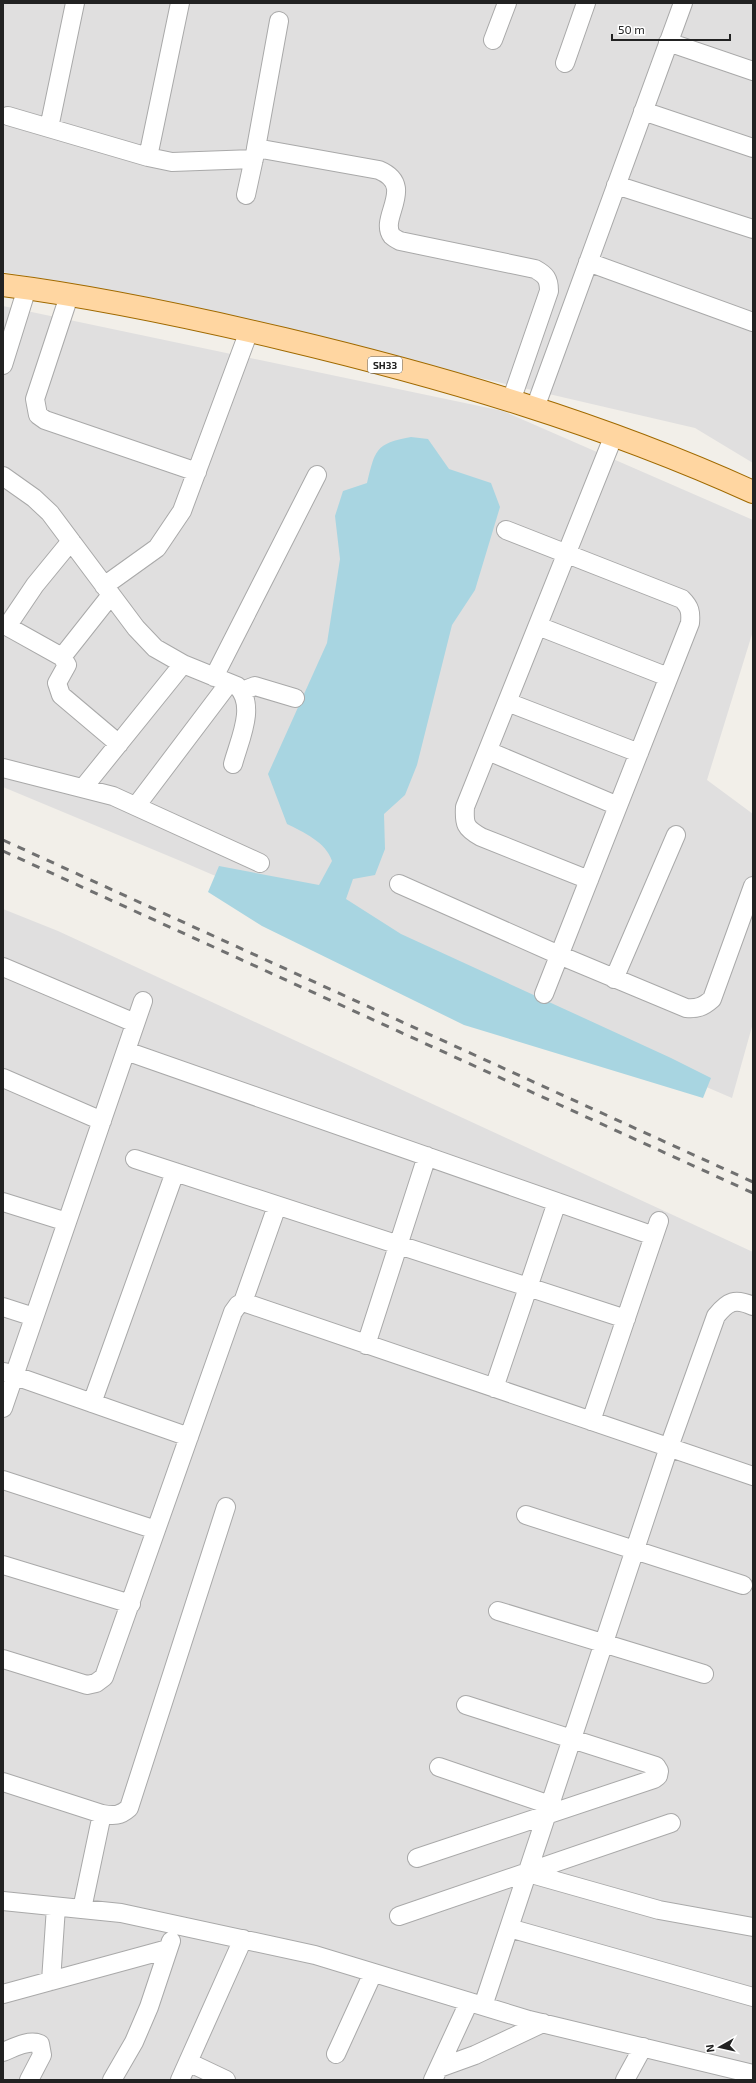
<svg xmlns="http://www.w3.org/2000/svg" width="756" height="2083" viewBox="0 0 756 2083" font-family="'Exo 2',sans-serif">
  <rect width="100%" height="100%" fill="#f2efe9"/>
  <path fill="#e0dfdf" d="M3 3H753V463L695 428 75 284 3 272Z
    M3 306 503 411 753 520V631L707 780 753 814V1023L732 1098 183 862 3 787Z
    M3 909 58 931 753 1252V2080H3Z"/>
  <path fill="#a8d5e1" d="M411 437 428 439 449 469 491 483 500 507 475 590 452 625 417 765 405 795 384 814 385 849 375 875 353 879 346 899 401 934 671 1058 711 1078 703 1098 464 1025 262 926 208 892 219 866 319 885 332 861C326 842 303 832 287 824L268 774 327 643 340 559 335 516 343 491 367 483C375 451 375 443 411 437Z"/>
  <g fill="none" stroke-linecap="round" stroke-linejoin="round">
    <defs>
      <path id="minor" d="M75 3 49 128 148 157 172 162 254 159
        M279 21 256 148 379 170C417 186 378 218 392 236 394 238 398 240 400 241L535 269C546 275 549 279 549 291L511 401
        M493 40 507 3
        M668 42 753 71
        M565 63 586 3
        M643 111 753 148
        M8 116 49 128
        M148 157 180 3
        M616 185 753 229
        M246 195 256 149
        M588 262 753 322
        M69 296 35 399 38 415 45 420 197 472
        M3 365 27 288
        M535 408 683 3
        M3 476 34 498 50 513 136 628 155 648 183 664 237 686C257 705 239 741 233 764
        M506 530 682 599C690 607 691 612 690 623L544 994
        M104 586 157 548 182 511 249 331
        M3 624 62 657 111 595
        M8 625 35 585 71 541
        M538 626 668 677
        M62 657 67 665 57 683 61 695 119 744
        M214 677 317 475
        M242 691 255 686 295 698
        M507 702 639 753
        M488 751 618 806
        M3 768 113 796 260 863
        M83 788 183 664
        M136 806 229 683
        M589 880 481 837C465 828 464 824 465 807L614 435
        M399 884 559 955 686 1008C697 1009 703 1007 712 999L753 886
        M3 967 135 1023
        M614 979 676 835
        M126 1051 654 1236
        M3 1078 102 1121
        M135 1159 626 1319
        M3 1202 67 1222
        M243 1302 753 1476
        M3 1307 34 1317
        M366 1345 427 1156
        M4 1372 189 1437
        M494 1388 557 1202
        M92 1403 175 1172
        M3 1408 143 1001
        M591 1421 659 1221
        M3 1480 156 1530
        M526 1515 743 1585
        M3 1565 131 1604
        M498 1611 704 1674
        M3 1659 87 1685 96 1683 104 1677 233 1312 238 1305 243 1302 277 1206
        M439 1767 550 1805
        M3 1782 102 1814C114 1816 120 1816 129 1808L226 1507
        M417 1858 654 1779 658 1776 659 1771 656 1766 466 1705
        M528 1873 659 1910 753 1927
        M3 1901 121 1913 315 1955 529 2020 753 2074
        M82 1909 102 1814
        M399 1916 671 1823
        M509 1928 753 1997
        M51 1981 56 1907
        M3 1994 168 1949
        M483 2006 669 1447 716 1316C728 1301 735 1298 753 1306
        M3 2052C13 2048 29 2039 40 2044L42 2055 29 2080
        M336 2054 373 1973
        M188 2062 226 2080
        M439 2068 475 2055 543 2023
        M112 2080 134 2042 149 2007 171 1941
        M180 2080 243 1939
        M433 2080 469 2002
        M625 2080 643 2047"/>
      <path id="primary" d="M3 285C98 297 191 317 284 339 444 377 603 424 753 492"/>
    </defs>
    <use href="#minor" stroke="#a9a9a9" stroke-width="20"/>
    <use href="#primary" stroke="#a06a00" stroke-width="24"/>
    <use href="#minor" stroke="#fff" stroke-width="18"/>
    <use href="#primary" stroke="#ffd6a1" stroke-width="22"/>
    <path stroke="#707070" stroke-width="3" stroke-dasharray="8 8" stroke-linecap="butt" d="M3 840 753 1182
      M3 851 753 1193"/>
  </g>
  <g text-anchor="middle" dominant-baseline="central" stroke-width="3.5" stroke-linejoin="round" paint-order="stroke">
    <rect fill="#fff" stroke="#646464" stroke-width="1" x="368" y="357" width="34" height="16" rx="3"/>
    <g font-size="10" font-weight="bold" fill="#222">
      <text x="385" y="365">SH33</text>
    </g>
  </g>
  <rect width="756" height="2083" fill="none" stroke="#222222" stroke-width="8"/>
  <g transform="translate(720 2047) rotate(262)" stroke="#ffffff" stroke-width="3" paint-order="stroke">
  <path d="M0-3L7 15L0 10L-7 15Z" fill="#222222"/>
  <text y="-6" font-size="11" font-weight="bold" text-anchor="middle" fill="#222222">N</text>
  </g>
  <path d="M612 34v6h118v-6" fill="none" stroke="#222222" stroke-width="2"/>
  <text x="618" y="34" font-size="12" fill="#222222" stroke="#ffffff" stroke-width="3" paint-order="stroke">50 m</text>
</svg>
